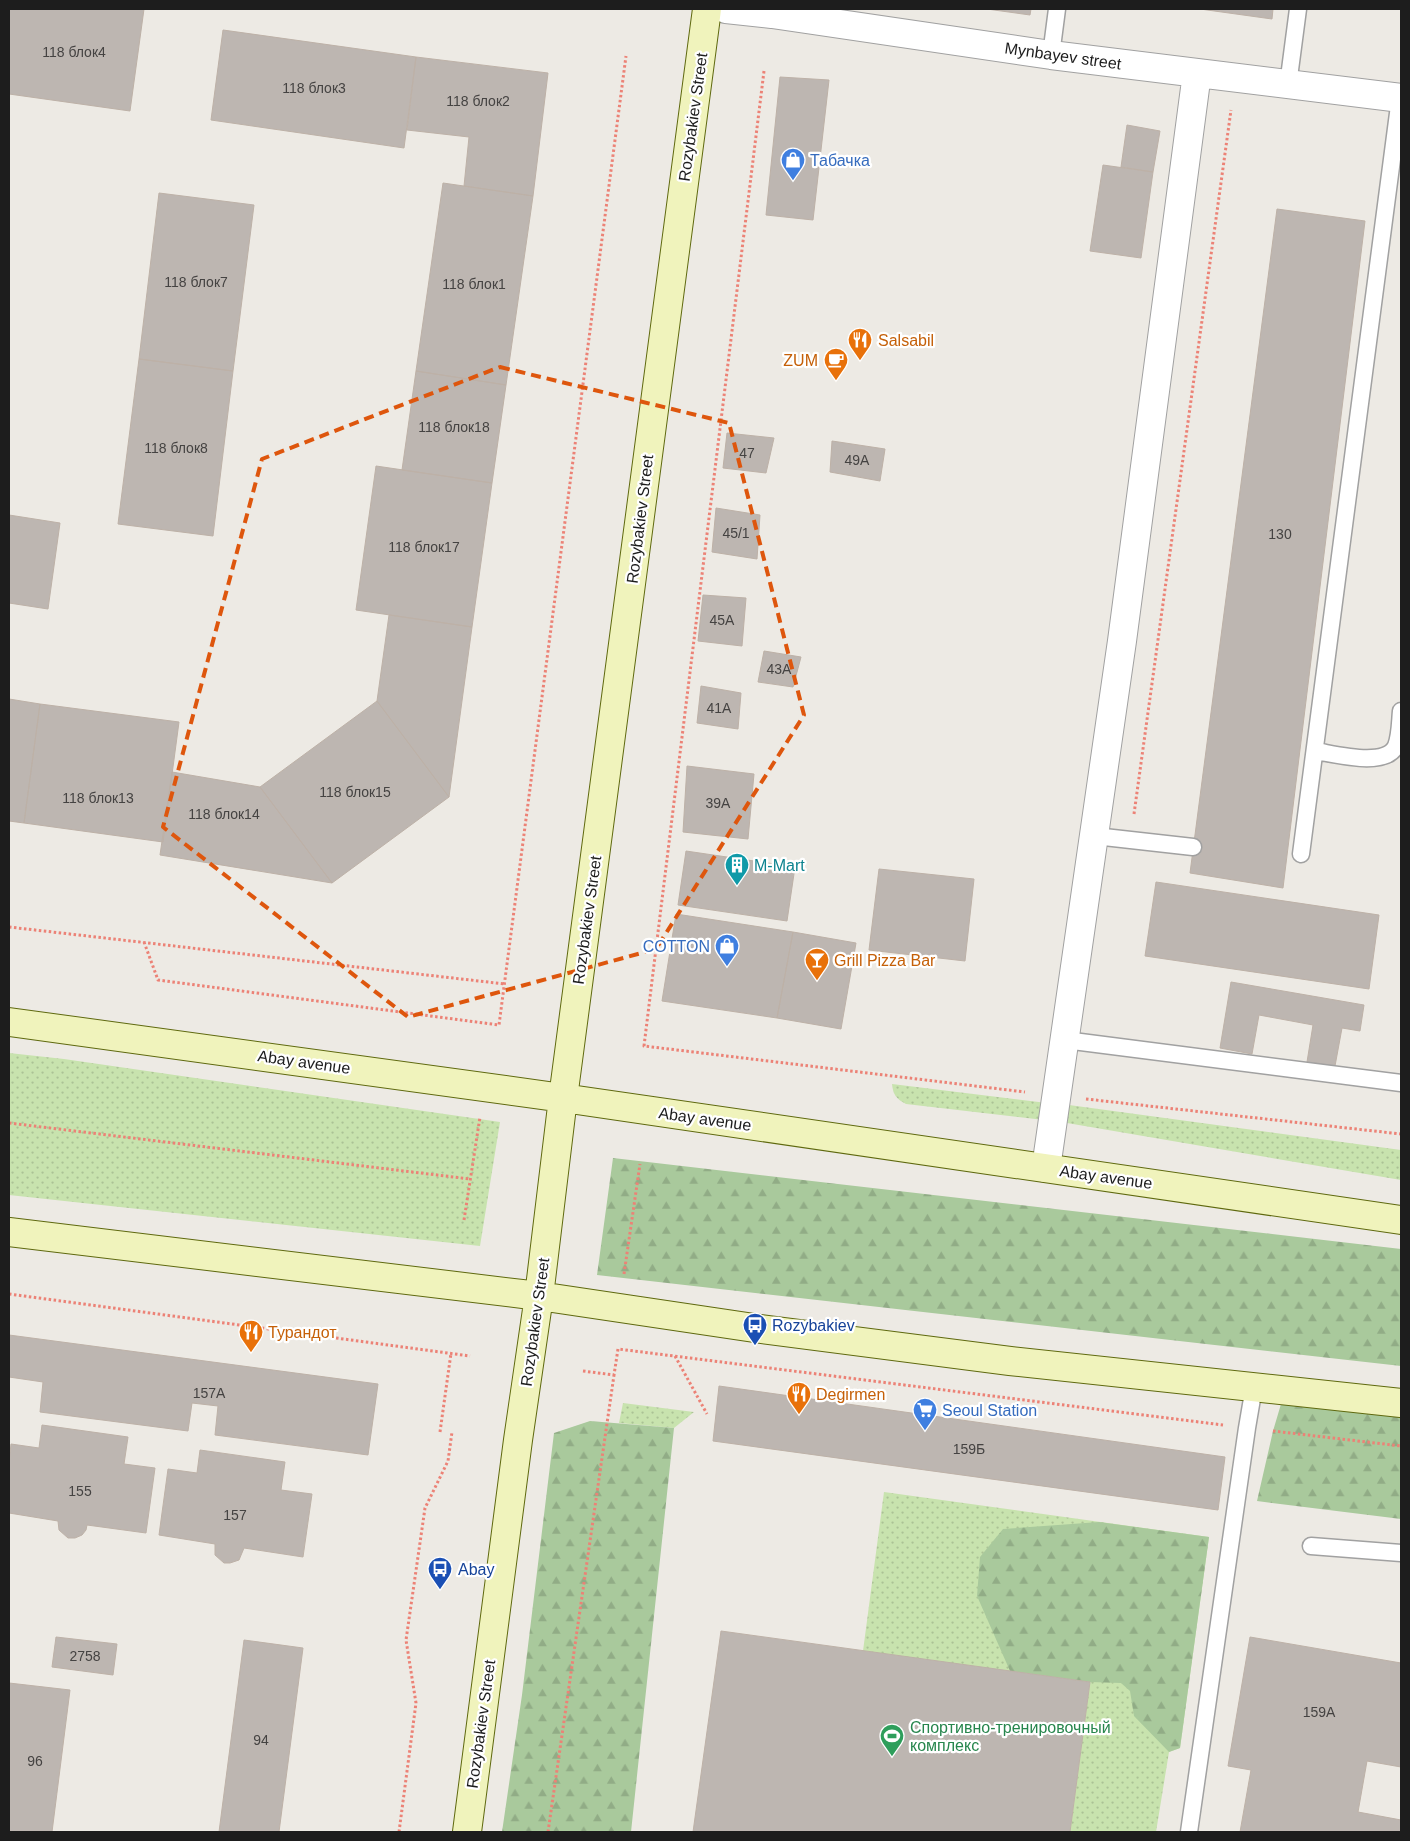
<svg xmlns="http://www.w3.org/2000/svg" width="1410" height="1841" viewBox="0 0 1410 1841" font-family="Arial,sans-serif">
  <defs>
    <pattern id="grass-dots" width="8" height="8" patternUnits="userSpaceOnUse" patternTransform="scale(1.25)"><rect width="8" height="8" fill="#c8e3ae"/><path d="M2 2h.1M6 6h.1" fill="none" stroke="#abc295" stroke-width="1.8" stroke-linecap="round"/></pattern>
    <pattern id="forest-firs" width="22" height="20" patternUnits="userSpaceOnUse" patternTransform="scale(1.25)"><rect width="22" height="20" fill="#a9c99c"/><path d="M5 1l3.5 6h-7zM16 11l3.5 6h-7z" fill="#91ac86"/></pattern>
  </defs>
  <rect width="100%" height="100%" fill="#edeae4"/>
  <path fill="url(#grass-dots)" d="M9 1053 64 1059 500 1122 480 1246 9 1195Z
    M892 1084 1047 1103 1044 1120 906 1104C896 1099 893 1094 892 1084Z
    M1069 1105 1401 1150V1180L1067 1123Z
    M623 1403 694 1412 674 1428 619 1423Z
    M884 1492 1209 1537 1180 1748 1169 1752 1156 1832H1070L1090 1682 863 1651Z"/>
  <path fill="url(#forest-firs)" d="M613 1158 1401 1249V1366L597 1275Z
    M1281 1404 1401 1416V1519L1257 1501 1273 1431Z
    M590 1421 674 1428 631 1832H502L522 1695 554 1433Z
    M1099 1522 1209 1537 1180 1748 1169 1752 1134 1716 1130 1691 1121 1683 1090 1682 1010 1671 977 1596 980 1557 1003 1529Z"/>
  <path fill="#bdb6b1" stroke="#bdb1a7" d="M9 9H144L130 111 9 94Z
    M987 9H1031L1030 15Z
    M1200 9H1273L1272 19Z
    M223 30 416 57 404 148 211 120Z
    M416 57 548 73 533 196 464 186 469 137 407 130Z
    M780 77 829 80 813 220 766 215Z
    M1127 125 1160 131 1153 172 1121 167Z
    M1103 165 1153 172 1141 258 1090 251Z
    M443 183 533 196 506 385 416 371Z
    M159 193 254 205 233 371 139 359Z
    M1277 209 1365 221 1283 888 1190 873Z
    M139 359 233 371 213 536 118 524Z
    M416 371 506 385 492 483 402 470Z
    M727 433 774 438 766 473 723 468Z
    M832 441 885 449 880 481 830 472Z
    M376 466 492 483 472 627 356 610Z
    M716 508 760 515 757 559 712 552Z
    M9 515 60 523 48 609 9 603Z
    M703 595 746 598 742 646 698 641Z
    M389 615 472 627 449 797 377 701Z
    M764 651 801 657 793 687 758 682Z
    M701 686 741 693 738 729 697 723Z
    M9 699 40 704 24 823 9 821Z
    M377 701 449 797 332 883 260 787Z
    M40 704 179 722 163 842 24 823Z
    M687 766 754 774 748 839 683 832Z
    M172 772 260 787 332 883 160 855Z
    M686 851 795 867 787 921 678 905Z
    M879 869 974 879 965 961 869 950Z
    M1156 882 1379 915 1369 989 1145 956Z
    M676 914 793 932 777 1018 662 1001Z
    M793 932 856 943 841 1029 777 1018Z
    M1231 982 1364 1005 1360 1031 1342 1028 1335 1066 1307 1062 1313 1025 1259 1015 1252 1054 1220 1048Z
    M9 1335 378 1384 368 1455 215 1435 218 1406 192 1403 188 1431 40 1412 43 1382 9 1377Z
    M719 1386 1225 1457 1218 1510 713 1441Z
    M42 1425 128 1437 124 1464 155 1468 146 1533 87 1525 86 1530 82 1535 75 1538H68L59 1530 58 1521 9 1513V1461L11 1444 39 1448Z
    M200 1450 285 1462 281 1490 312 1494 303 1557 244 1548 239 1560 230 1563H224L215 1555V1544L159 1535 168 1469 197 1473Z
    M721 1631 1090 1682 1070 1832H693Z
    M56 1637 117 1644 113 1675 52 1667Z
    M1250 1637 1401 1663V1767L1367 1761 1358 1812 1401 1820V1832H1240L1251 1770 1228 1766Z
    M244 1640 303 1648 279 1832H219Z
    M9 1683 70 1690 52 1832H9Z"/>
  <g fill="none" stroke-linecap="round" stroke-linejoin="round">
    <defs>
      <path id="lane" d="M1051 55 1057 9
        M1288 85 1298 9
        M1315 751C1335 754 1386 768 1396 746 1400 736 1400 721 1401 711
        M1095 836 1193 847
        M1301 854 1400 98
        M1065 1040 1401 1083
        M1311 1546 1401 1553
        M1189 1832 1247 1428 1254 1387"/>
      <path id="street" d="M726 9 772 14 1051 55 1401 98
        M1046 1168 1122 641 1197 73"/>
      <path id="secondary" d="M9 1022 563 1098 1401 1220
        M9 1232 539 1296 761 1329 1010 1361 1401 1403
        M467 1832 518 1440 539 1296 563 1098 707 9"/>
    </defs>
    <use href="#lane" stroke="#a1a1a1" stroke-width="19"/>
    <use href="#street" stroke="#a1a1a1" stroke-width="30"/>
    <use href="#secondary" stroke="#5f690f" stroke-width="30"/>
    <path stroke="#ec8276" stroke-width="3" stroke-dasharray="2.5 2.5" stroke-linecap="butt" d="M764 71 644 1046 1025 1092
      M1134 814 1231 110
      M9 927 505 984
      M144 942 158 980 499 1025 626 56
      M1086 1099 1401 1134
      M9 1123 470 1179
      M464 1220 480 1117
      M624 1274 640 1164
      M9 1294 470 1356
      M675 1356 707 1414
      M583 1371 614 1375 618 1349 1223 1425
      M1273 1431 1401 1446
      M440 1432 451 1353
      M399 1832 416 1703 406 1640 425 1508 448 1461 452 1432
      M548 1832 614 1375"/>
    <use href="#lane" stroke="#fff" stroke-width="16"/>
    <use href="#street" stroke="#fff" stroke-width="28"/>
    <use href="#secondary" stroke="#f0f3bc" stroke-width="28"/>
  </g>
  <path fill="none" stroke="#de560d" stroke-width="4" stroke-dasharray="10 6" stroke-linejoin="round" d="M500 367 729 423 804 715 656 949 408 1017 163 827 262 459Z"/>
  <defs>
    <symbol id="shop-pin" viewBox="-11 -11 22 30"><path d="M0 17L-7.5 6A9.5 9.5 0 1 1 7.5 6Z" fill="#3f7fe0" stroke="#fff"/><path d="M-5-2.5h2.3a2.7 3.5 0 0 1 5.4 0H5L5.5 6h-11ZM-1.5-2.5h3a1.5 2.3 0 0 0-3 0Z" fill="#fff"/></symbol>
    <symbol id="restaurant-pin" viewBox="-11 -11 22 30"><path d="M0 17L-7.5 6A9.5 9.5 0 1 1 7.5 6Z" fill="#e8710a" stroke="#fff"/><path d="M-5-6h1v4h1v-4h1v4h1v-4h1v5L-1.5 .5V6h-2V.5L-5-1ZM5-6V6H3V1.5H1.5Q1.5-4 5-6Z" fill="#fff"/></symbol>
    <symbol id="cafe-pin" viewBox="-11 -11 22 30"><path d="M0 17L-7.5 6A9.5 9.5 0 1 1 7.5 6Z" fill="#e8710a" stroke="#fff"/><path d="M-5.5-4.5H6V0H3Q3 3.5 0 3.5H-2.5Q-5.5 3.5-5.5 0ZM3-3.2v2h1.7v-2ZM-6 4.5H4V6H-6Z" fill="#fff"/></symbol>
    <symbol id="building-pin" viewBox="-11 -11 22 30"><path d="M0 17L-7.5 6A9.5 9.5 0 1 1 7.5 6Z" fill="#0f9aa8" stroke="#fff"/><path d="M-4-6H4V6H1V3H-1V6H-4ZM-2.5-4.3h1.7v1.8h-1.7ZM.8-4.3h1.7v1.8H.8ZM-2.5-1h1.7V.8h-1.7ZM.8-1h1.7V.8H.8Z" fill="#fff"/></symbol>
    <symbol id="bar-pin" viewBox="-11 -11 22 30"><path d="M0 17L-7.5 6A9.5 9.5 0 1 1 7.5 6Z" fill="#e8710a" stroke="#fff"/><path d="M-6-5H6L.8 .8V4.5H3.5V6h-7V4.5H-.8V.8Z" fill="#fff"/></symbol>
    <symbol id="bus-pin" viewBox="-11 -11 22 30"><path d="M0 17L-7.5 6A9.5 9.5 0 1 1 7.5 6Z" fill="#1a4fb4" stroke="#fff"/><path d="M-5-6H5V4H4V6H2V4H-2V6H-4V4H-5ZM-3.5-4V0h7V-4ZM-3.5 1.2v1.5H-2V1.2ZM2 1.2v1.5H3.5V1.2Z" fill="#fff"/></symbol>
    <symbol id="supermarket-pin" viewBox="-11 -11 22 30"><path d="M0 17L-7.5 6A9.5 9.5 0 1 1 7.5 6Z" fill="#3f7fe0" stroke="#fff"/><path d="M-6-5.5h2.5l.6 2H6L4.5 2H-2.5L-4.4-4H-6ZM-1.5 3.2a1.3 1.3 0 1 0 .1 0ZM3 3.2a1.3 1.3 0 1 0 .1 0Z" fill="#fff"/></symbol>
    <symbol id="stadium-pin" viewBox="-11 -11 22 30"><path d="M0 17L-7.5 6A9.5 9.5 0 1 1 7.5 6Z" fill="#2e9e5b" stroke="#fff"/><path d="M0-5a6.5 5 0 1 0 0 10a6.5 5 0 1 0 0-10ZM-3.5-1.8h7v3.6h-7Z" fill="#fff"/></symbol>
  </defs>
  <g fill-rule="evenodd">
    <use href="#shop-pin" x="779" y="146" width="28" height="38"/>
    <use href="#restaurant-pin" x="846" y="326" width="28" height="38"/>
    <use href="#cafe-pin" x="822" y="346" width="28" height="38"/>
    <use href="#building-pin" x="723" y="851" width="28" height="38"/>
    <use href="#shop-pin" x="713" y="932" width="28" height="38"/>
    <use href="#bar-pin" x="803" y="946" width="28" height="38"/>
    <use href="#bus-pin" x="741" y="1311" width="28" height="38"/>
    <use href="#restaurant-pin" x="237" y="1318" width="28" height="38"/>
    <use href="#restaurant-pin" x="785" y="1380" width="28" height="38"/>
    <use href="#supermarket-pin" x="911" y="1396" width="28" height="38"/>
    <use href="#bus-pin" x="426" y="1555" width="28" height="38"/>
    <use href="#stadium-pin" x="878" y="1722" width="28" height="38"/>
  </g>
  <g text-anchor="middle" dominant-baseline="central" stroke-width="4.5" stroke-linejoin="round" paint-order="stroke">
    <g font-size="14" fill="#454342">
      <text x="74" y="52">118 блок4</text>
      <text x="314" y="88">118 блок3</text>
      <text x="478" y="101">118 блок2</text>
      <text x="196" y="282">118 блок7</text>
      <text x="474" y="284">118 блок1</text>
      <text x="454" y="427">118 блок18</text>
      <text x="176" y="448">118 блок8</text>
      <text x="747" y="453">47</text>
      <text x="857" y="460">49А</text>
      <text x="736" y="533">45/1</text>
      <text x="1280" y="534">130</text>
      <text x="424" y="547">118 блок17</text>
      <text x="722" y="620">45А</text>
      <text x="779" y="669">43А</text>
      <text x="719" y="708">41А</text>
      <text x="355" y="792">118 блок15</text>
      <text x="98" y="798">118 блок13</text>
      <text x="718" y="803">39А</text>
      <text x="224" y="814">118 блок14</text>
      <text x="209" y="1393">157А</text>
      <text x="969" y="1449">159Б</text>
      <text x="80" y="1491">155</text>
      <text x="235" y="1515">157</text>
      <text x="85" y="1656">2758</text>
      <text x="1319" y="1712">159А</text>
      <text x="261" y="1740">94</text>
      <text x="35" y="1761">96</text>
    </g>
    <g font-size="16" fill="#1d1d1d" stroke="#fff">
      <text transform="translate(1063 56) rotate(8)">Mynbayev street</text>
      <text transform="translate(693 117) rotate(-82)">Rozybakiev Street</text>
      <text transform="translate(640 519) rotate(-83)">Rozybakiev Street</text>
      <text transform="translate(587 920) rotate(-82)">Rozybakiev Street</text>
      <text transform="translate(304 1062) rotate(8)">Abay avenue</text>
      <text transform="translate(705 1119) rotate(8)">Abay avenue</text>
      <text transform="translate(1106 1177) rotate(8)">Abay avenue</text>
      <text transform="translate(535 1322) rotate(-82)">Rozybakiev Street</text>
      <text transform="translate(481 1724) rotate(-82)">Rozybakiev Street</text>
    </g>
    <g font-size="16" fill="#366cbe" stroke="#fff" text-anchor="start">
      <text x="810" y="160">Табачка</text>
      <text x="710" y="946" text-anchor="end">COTTON</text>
      <text x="942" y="1410">Seoul Station</text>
    </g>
    <g font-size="16" fill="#c56008" stroke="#fff" text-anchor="start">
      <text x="878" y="340">Salsabil</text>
      <text x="818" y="360" text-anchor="end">ZUM</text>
      <text x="834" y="960">Grill Pizza Bar</text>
      <text x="268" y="1332">Турандот</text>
      <text x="816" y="1394">Degirmen</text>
    </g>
    <g font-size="16" fill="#0d838f" stroke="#fff" text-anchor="start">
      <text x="754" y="865">M-Mart</text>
    </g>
    <g font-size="16" fill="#164399" stroke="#fff" text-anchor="start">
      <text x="772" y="1325">Rozybakiev</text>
      <text x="458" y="1569">Abay</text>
    </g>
    <g font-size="16" fill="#27864d" stroke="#fff" text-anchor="start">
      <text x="910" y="1727">Спортивно-тренировочный<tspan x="910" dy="18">комплекс</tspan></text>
    </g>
  </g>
  <rect width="1410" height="1841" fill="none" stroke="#1d1d1d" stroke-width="20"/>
</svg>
